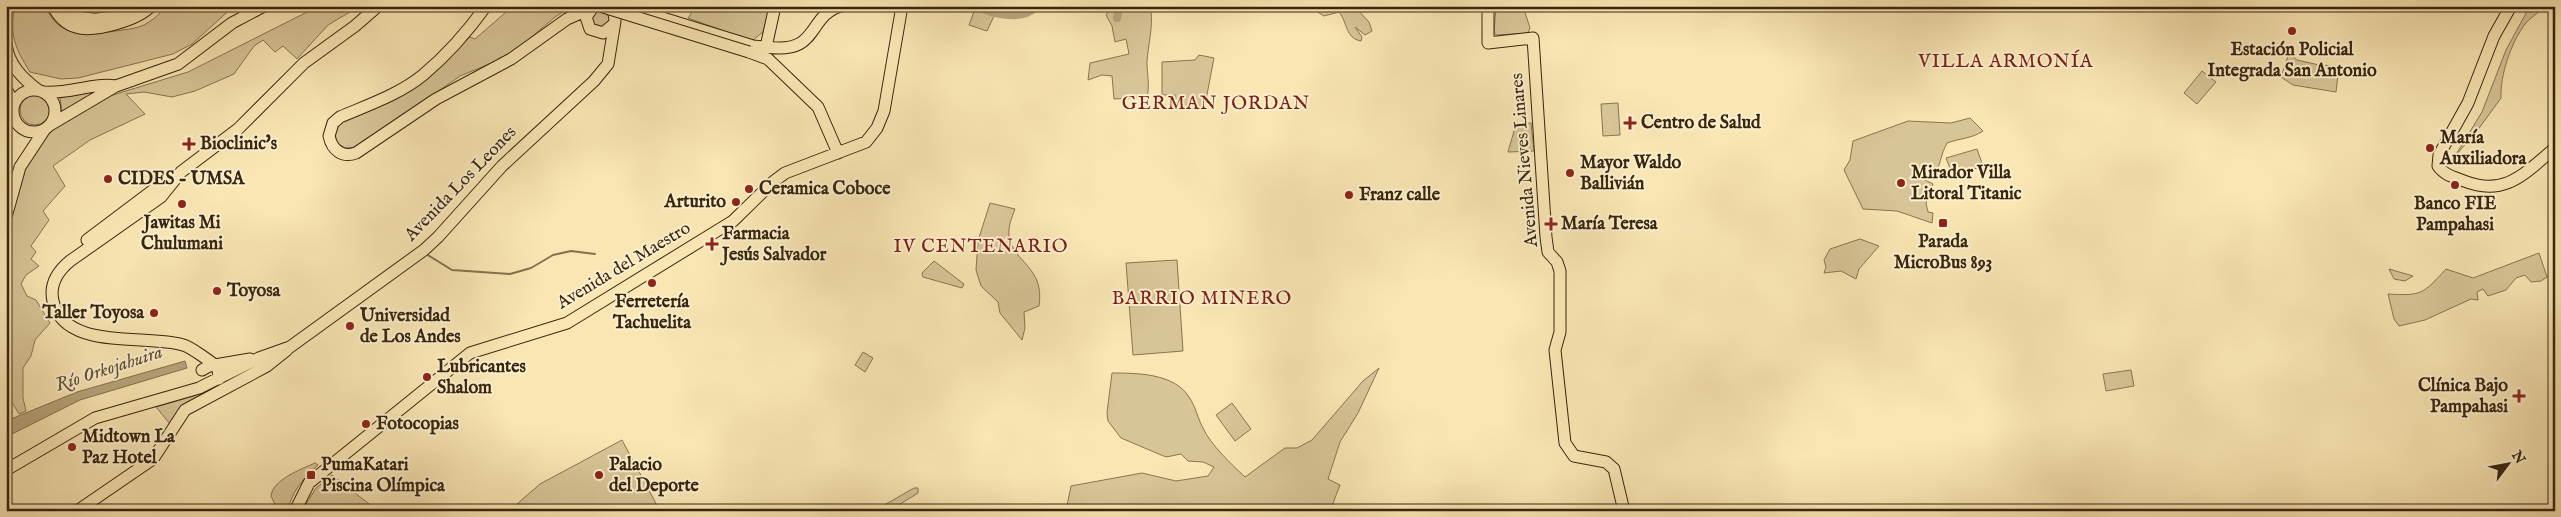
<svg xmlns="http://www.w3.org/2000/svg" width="2561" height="517" viewBox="0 0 2561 517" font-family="'IM FELL English',serif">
  <rect width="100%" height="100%" fill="#f9e6b3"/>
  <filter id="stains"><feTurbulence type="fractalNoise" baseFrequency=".004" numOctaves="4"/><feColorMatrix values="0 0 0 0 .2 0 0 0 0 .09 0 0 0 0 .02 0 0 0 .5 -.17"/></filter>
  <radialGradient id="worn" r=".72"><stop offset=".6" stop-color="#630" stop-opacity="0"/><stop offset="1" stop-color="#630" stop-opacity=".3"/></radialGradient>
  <path fill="#d8c597" stroke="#887552" d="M15 6H46C56 38 89 35 116 31 127 29 139 29 149 22 155 18 162 12 166 6H234L192 44 173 54 78 78 61 79 30 72C15 48 9 35 15 6Z
    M74 6H113C98 14 88 16 74 6Z
    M319 6H360L328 25 297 59 283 46 275 52 263 40 254 46 234 74 195 91 172 97 144 92 126 94 145 114 90 140 53 166 65 186 43 211 49 220 31 246 36 252 31 259 39 266 26 275 21 284 27 296 36 300 50 323 35 340 31 356 23 368V398L26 411 19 414 10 399 6 401V321L9 305 6 297V237L11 212 19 179 43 139 62 122 103 98 188 72Z
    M513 6H522L527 11 531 6H572L555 17 520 47 497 61 460 76 358 147 345 148 339 144C333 136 335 128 342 122L413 89 470 37 475 39Z
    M696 6H770L763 32 752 41 688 18Z
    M976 6H989L994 16 987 31 969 25Z
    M1113 6H1147L1151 10C1153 28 1148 45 1147 62 1147 75 1150 84 1147 97L1114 99 1112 76 1102 75 1088 80 1090 63 1129 54 1126 39 1115 42 1112 26 1106 15Z
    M1314 6H1354L1369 22 1372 31 1365 35 1355 27 1362 37 1361 41C1345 38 1348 23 1339 12L1324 16 1311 8Z
    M1496 6H1523L1530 28 1528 33 1496 35 1494 32Z
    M2530 6H2541L2540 11C2535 15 2529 19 2525 24 2511 43 2500 75 2501 98L2477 131 2455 156 2482 112 2506 50Z
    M595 10 609 14 610 21 606 28 595 27 591 16Z
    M2289 53 2297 60 2319 65 2339 66 2336 92 2293 85 2281 77Z
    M1199 55 1214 58 1204 110 1175 108V95H1162V62L1195 60Z
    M2202 71 2216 82 2197 104 2184 93Z
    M107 88 62 112 60 98Z
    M20 110a15 15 0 1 1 30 0a15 15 0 1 1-30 0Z
    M1618 103 1620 135 1603 136 1601 104Z
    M1970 118 1983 131C1971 139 1960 138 1947 143 1934 168 1948 171 1912 173L1933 184 1926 203 1928 212 1933 213 1932 223 1897 211 1863 209 1844 170 1850 160 1853 141 1908 121 1951 123Z
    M1531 123 1534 151 1508 152 1516 124Z
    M1977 149 1983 166 1953 176 1946 158Z
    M990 203 1015 209C1012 217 1008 226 1009 236 1013 263 1045 266 1039 306L1024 312 1025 328 1022 340 1000 313 998 302 981 286 976 270 978 241Z
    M1860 239 1879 246 1859 269 1856 279 1841 271 1824 273 1826 267 1824 260 1830 249Z
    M2539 253 2547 277 2541 281 2531 282 2525 275 2516 278 2506 290 2488 296 2483 289 2477 292 2478 300 2471 299 2425 320 2399 326 2394 319 2388 294C2422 296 2423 294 2446 269L2473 278Z
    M1177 260 1183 351 1133 355 1126 263Z
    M934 261 964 284 962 288 923 277 922 273Z
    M2389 269 2413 276 2405 281 2394 279Z
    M863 352 873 358 865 372 855 365Z
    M1379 368 1358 413 1340 442 1328 479 1340 485 1330 511H1066L1071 486 1142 473 1176 481 1208 476 1214 467 1203 462 1188 461 1181 454 1166 457 1121 438 1108 421 1107 413 1112 373C1136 373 1174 373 1189 397 1196 407 1197 417 1203 428 1210 444 1232 465 1245 477L1285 448H1297L1312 440 1363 381Z
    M2131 370 2134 386 2106 391 2103 374Z
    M240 374 183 405 170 424 156 407 194 396Z
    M1232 403 1251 429 1235 441 1216 415Z
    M622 440 660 511H509L540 484Z
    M315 463 318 465C302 479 293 491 287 511H278L271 496C273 479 302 469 315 463Z
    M332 475 373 507 377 511H309L305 506 316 488Z
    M914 488H918V493L889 511H874Z"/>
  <path fill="#b7a47b" stroke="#84714f" d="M185 361 187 368 80 400 6 437V421L77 392Z"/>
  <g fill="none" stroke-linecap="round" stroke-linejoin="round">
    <path stroke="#84714f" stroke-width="2" d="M426 254 452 270 510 274 531 268 553 255 571 251 595 254"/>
    <path stroke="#b7a47b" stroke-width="8" d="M976 6C992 14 1020 21 1035 8
      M1117 18 1119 6"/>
    <defs>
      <path id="major" d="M53 6C58 16 65 24 76 27 94 33 138 20 151 6
        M64 6C79 27 118 19 137 6
        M486 6C468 31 447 55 423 75 400 94 368 105 340 117L333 123 329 136C332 150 342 158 356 153L436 99 511 59 567 19 590 9
        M594 6 586 17 590 29 603 33 614 24
        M624 6 753 46 765 47
        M1488 6V43L1533 38 1546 237 1548 252 1557 262 1560 271V332L1555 350 1565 443 1574 456 1606 462 1614 469 1624 511
        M2511 6 2494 36 2468 103 2439 155 2438 166C2444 175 2454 177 2464 181 2505 197 2524 174 2555 148
        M6 8 7 6
        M6 43C8 64 22 78 38 90
        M766 47 775 6
        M749 52 768 59 818 107 838 153
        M761 53 766 47C821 55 806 16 841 6
        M6 89 14 103
        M13 111a21 21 0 1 1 42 0a21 21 0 1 1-42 0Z
        M44 92C70 94 94 82 116 86
        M50 125 116 86 178 64 232 23 264 6
        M6 217 20 167 45 129
        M87 240 172 176
        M202 370 209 366 250 359
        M219 379 218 368C213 363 189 346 183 345 146 334 64 351 53 301 49 284 58 271 70 261L161 197 181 172 238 129 304 63 355 26 378 6
        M6 470 95 418 199 388 259 358 290 347 424 250 438 237 502 166 594 81 608 64 615 21 614 13 607 6
        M77 511 153 459 185 410 267 366 287 350
        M295 511 309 483 470 353 567 323 733 221 773 182 785 173 866 142 877 128 884 111 902 6"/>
    </defs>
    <use href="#major" stroke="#38250e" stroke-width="13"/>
    <use href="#major" stroke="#f9e6b3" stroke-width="11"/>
    <defs>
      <path id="major-bridge" d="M600 6 749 52"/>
    </defs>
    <use href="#major-bridge" stroke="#38250e" stroke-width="13" stroke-linecap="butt"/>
    <use href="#major-bridge" stroke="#f9e6b3" stroke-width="11"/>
  </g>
  <g fill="#8f2418" stroke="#fbefce" stroke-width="2">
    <circle cx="2292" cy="31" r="5"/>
    <path d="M1627.5 115.5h5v5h5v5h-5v5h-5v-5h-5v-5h5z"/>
    <path d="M186.5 136.5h5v5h5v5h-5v5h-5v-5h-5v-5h5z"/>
    <circle cx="2430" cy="148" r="5"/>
    <circle cx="1570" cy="173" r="5"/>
    <circle cx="108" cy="179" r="5"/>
    <circle cx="1901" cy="183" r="5"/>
    <circle cx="2455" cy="185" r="5"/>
    <circle cx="749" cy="189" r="5"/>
    <circle cx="1349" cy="195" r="5"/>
    <circle cx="736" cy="202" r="5"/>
    <circle cx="182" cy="204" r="5"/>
    <rect x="1938" y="218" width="10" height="10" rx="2.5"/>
    <path d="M1548.5 216.5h5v5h5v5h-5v5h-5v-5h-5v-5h5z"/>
    <path d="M709.5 236.5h5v5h5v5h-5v5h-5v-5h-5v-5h5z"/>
    <circle cx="652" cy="283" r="5"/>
    <circle cx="217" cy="291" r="5"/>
    <circle cx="154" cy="313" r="5"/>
    <circle cx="350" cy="326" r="5"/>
    <circle cx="427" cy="377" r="5"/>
    <path d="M2516.5 388.5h5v5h5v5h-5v5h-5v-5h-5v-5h5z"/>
    <circle cx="366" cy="424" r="5"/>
    <circle cx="72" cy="447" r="5"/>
    <rect x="306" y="470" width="10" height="10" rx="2.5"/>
    <circle cx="599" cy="475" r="5"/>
  </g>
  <g text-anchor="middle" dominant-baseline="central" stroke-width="4" stroke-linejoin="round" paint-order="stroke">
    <g font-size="18" font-weight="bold" fill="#38250e" stroke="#fbefce" text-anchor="start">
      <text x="2292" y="50" text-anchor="middle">Estación Policial<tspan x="2292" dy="21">Integrada San Antonio</tspan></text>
      <text x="1641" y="123">Centro de Salud</text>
      <text x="2440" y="138">María<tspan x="2440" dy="21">Auxiliadora</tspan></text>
      <text x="200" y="144">Bioclinic's</text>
      <text x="1580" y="163">Mayor Waldo<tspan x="1580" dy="21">Ballivián</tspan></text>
      <text x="1911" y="173">Mirador Villa<tspan x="1911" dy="21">Litoral Titanic</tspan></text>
      <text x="118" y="179">CIDES - UMSA</text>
      <text x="759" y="189">Ceramica Coboce</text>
      <text x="1359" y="195">Franz calle</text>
      <text x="726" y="202" text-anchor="end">Arturito</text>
      <text x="2455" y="204" text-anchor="middle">Banco FIE<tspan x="2455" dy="21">Pampahasi</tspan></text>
      <text x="182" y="223" text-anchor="middle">Jawitas Mi<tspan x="182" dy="21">Chulumani</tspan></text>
      <text x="1561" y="224">María Teresa</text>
      <text x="722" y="234">Farmacia<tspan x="722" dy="21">Jesús Salvador</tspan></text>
      <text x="1943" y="242" text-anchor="middle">Parada<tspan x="1943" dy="21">MicroBus 893</tspan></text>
      <text x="227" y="291">Toyosa</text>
      <text x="652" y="302" text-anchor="middle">Ferretería<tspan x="652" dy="21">Tachuelita</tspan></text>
      <text x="144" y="313" text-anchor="end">Taller Toyosa</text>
      <text x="360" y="316">Universidad<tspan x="360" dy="21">de Los Andes</tspan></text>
      <text x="437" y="367">Lubricantes<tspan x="437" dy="21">Shalom</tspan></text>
      <text x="2508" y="386" text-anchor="end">Clínica Bajo<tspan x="2508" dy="21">Pampahasi</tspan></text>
      <text x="376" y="424">Fotocopias</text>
      <text x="82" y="437">Midtown La<tspan x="82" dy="21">Paz Hotel</tspan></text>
      <text x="321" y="465">PumaKatari<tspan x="321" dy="21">Piscina Olímpica</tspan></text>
      <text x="609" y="465">Palacio<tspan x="609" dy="21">del Deporte</tspan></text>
    </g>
    <g font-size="18" fill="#38250e" stroke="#fbefce">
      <text transform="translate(1525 160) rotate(-95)">Avenida Nieves Linares</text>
      <text transform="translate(461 184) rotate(-46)">Avenida Los Leones</text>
      <text transform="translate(624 266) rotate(-31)">Avenida del Maestro</text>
    </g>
    <g font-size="19" letter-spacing="1" fill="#7a1f14" stroke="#fbefce">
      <text x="2006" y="62">VILLA ARMONÍA</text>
      <text x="1216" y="104">GERMAN JORDAN</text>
      <text x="981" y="247">IV CENTENARIO</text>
      <text x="1202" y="299">BARRIO MINERO</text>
    </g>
    <g font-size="19" font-style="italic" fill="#645134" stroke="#fbefce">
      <text transform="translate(109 369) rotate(-18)">Río Orkojahuira</text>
    </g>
  </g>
  <rect width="2561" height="517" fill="none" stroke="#f9e6b3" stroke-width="25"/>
  <rect x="8" y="8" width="2546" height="502" fill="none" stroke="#38250e" stroke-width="2.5"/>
  <rect x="12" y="12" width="2536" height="492" fill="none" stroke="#38250e"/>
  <g transform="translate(2508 464) rotate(58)" stroke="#fbefce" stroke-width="4" paint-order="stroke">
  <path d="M0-4L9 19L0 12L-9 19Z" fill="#38250e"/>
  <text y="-8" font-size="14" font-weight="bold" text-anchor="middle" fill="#38250e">N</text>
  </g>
  <rect width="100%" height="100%" filter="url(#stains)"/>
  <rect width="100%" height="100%" fill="url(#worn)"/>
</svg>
